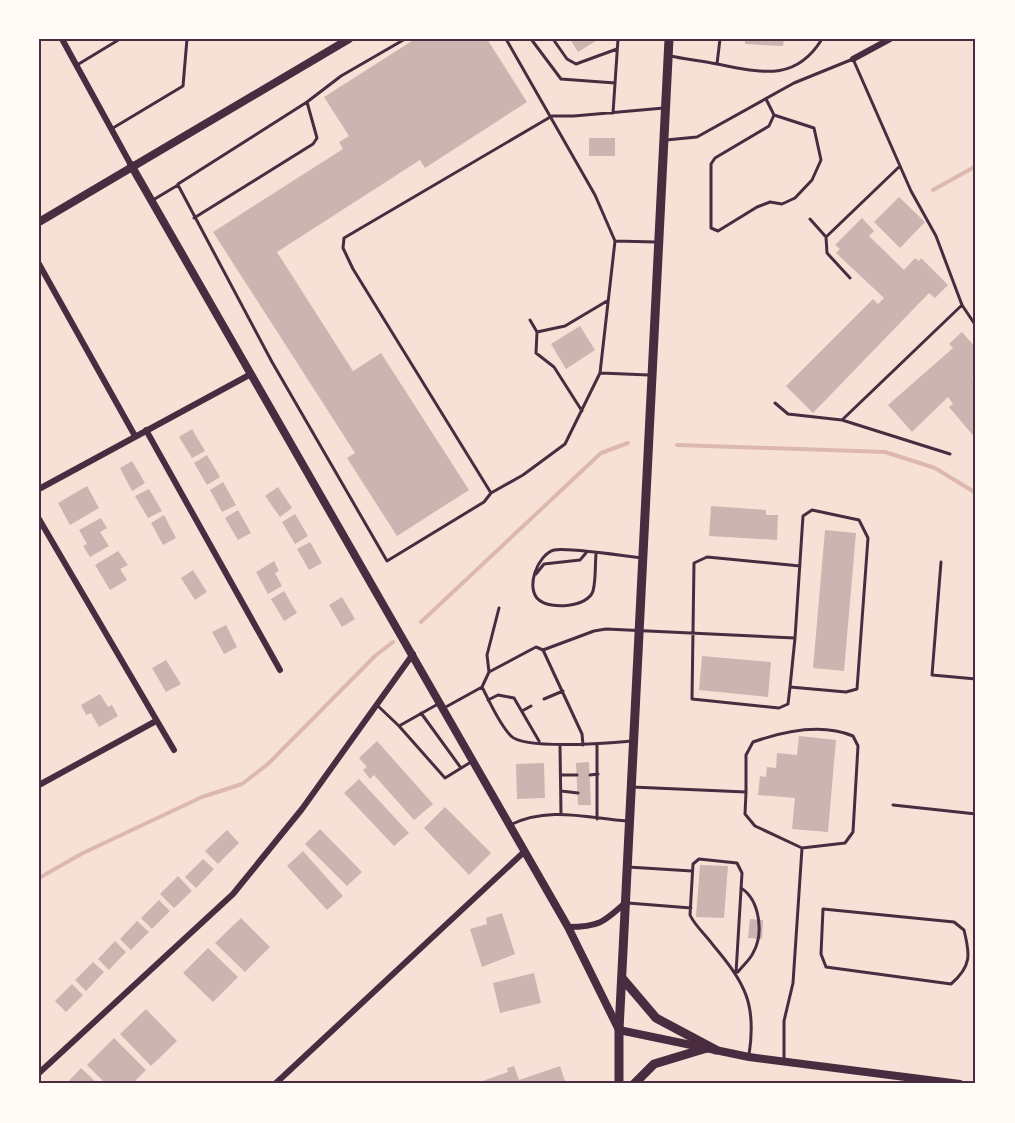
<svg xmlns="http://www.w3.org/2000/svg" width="1015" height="1123" viewBox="0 0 1015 1123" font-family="Commissioner,sans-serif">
  <rect width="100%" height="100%" fill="#f7e1d7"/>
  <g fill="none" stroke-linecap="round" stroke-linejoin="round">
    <path stroke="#dcb8b0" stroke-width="4" d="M933 190 976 166
      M677 445 885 452 935 468 976 493
      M421 622 601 453 628 443
      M39 878 83 853 202 797 242 784 268 764 375 656 393 642"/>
  </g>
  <path fill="#ccb4b1" d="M415 39H487L527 102 425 168 420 160 277 252 353 371 381 353 469 490 397 536 347 458 355 453 213 232 343 149 339 142 349 136 324 97Z
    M570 39H599L578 52Z
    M745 39H784L783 46 745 44Z
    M589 138H615V156H589Z
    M899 197 925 222 900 248 874 222Z
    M862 218 874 231 869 236 904 270 915 258 919 261 921 258 948 285 935 298 929 293 813 413 786 386 873 299 878 304 884 298 836 253 840 249 835 245Z
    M580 326 595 350 566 369 551 344Z
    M962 332 976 348V374L972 378 976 382V439L949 407 953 404 948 397 912 432 888 405 953 348 949 344Z
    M192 429 205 451 192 458 179 437Z
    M207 455 220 477 207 485 194 463Z
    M132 461 145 483 132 491 120 468Z
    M223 482 236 505 222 512 210 490Z
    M87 486 99 508 70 525 58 503Z
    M278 487 292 508 280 517 265 496Z
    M149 489 162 511 148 518 135 496Z
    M711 506 766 510V515H778L777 540 709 536Z
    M238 510 251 533 238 540 225 518Z
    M295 514 308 536 295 544 282 522Z
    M164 515 176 538 163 545 151 523Z
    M101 518 107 528 100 532 109 546 90 557 83 546 87 544 79 530Z
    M825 530 856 533 844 671 813 668Z
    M310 542 322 563 309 570 297 549Z
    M118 551 128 565 120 569 127 580 110 590 95 565Z
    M274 561 279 571 275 573 282 586 268 594 256 572Z
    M193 570 207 592 195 600 181 578Z
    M284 591 297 613 284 621 271 599Z
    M342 597 355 619 342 627 329 605Z
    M226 625 237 647 224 654 212 632Z
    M702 656 771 662 768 697 699 690Z
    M166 660 181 684 166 692 152 668Z
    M100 694 108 707 112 705 118 716 99 727 91 713 86 715 81 705Z
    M799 736 836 740 828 832 792 829 795 798 758 795 760 776 766 777 767 767 776 768 777 753 797 755Z
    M377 741 433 804 414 820 374 775 370 779 363 770 367 767 359 758Z
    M589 762 591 805H578L576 763Z
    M544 763 545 798 517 799 516 764Z
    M359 779 409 833 394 846 344 793Z
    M445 807 491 853 469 875 424 828Z
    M320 829 362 872 347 886 305 844Z
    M227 830 239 843 218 864 205 851Z
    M303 851 343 896 327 910 287 866Z
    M203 859 214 869 196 888 185 877Z
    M700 865 728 866 724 918 696 917Z
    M178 876 192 891 174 908 160 894Z
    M159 900 170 911 152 929 141 918Z
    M502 913 515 954 482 967 470 929 487 924 486 918Z
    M241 918 270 947 245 972 215 943Z
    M750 919 763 920 762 939 748 938Z
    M137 921 149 932 131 950 120 939Z
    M115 941 126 952 109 970 98 959Z
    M208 948 238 977 213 1002 183 973Z
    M93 962 104 972 86 991 75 980Z
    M534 973 541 1003 500 1013 493 983Z
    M72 984 83 995 66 1012 55 1001Z
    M146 1009 177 1041 151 1066 120 1034Z
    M114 1038 146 1070 132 1084H106L87 1065Z
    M514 1066 519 1080 560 1066 566 1084H474L508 1072 507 1068Z
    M81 1068 98 1084H66Z"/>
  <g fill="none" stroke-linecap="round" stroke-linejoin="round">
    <path stroke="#4a2c40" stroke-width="3" d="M506 39 595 195 615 241
      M531 39 561 79 615 83
      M553 39 567 59 576 64 617 49
      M670 56C685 59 701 61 717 64 760 72 795 83 822 39
      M717 64 720 39
      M77 65 120 39
      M766 99 774 115 769 126 715 158 711 164V228L718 231 757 207 770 202 782 204 795 198 812 180 821 160 814 128 774 115
      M307 102 341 76 405 39
      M613 113 618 39
      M113 128 183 86 187 39
      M666 140 697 137 794 83 853 59 911 191 936 236 962 305 976 326
      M178 184 307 102 317 138 313 144 194 218
      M153 200 178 185 272 362 387 561 484 502 491 493 353 269 343 248 344 238 552 116H574L664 108
      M810 219 826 237
      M850 278 827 253 826 237 900 166
      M530 320 537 332
      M600 373 615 241 656 242
      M775 403 788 414 842 420 962 305
      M582 411 554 367 536 353 537 332 565 326 607 301
      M842 420 950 454
      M491 493 523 475 565 444 600 373 649 375
      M596 554C595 565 596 580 593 591 588 607 551 610 539 600 525 589 537 555 554 550 565 547 627 556 642 558
      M941 562 932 675 976 679
      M536 574 544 564 580 560 586 553
      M543 650 594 631 606 629 795 638 803 516 812 510 859 520 868 538 857 689 846 692 790 687 795 638
      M489 672 487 655 499 608
      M482 687 489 672 536 647 543 650 582 734 583 745
      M790 687 788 704 779 708 692 699 694 563 707 557 800 566
      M544 699 563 691
      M488 700 498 695 514 698 539 741
      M378 706 399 726 438 704
      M444 708 482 687C490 702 499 724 511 736 525 750 610 743 632 741
      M522 711 531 706
      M421 713 461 768
      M399 726 445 778 471 762
      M597 744V819
      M560 745 561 814
      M561 775H577
      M590 775 598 774
      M632 787 746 792 745 814 755 826 802 848 793 983 784 1021V1060
      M561 791 578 793
      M746 792V755L753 742C784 731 822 723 853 736L858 746 853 832 845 843 802 848
      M893 805 976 814
      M510 825C548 806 587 818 627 821
      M628 867 692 871
      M628 903 691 908
      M823 909 954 922 964 930C970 954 972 966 951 984L826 967 821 954Z
      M738 972C742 966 750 960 753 953 764 934 760 900 741 888
      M736 973 742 873 737 863 699 859 693 864 690 915C695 926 706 935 713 945 745 983 757 1004 749 1055"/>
    <path stroke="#4a2c40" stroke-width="6" d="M62 39 131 165
      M853 59 890 39
      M39 264 135 436
      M146 430 280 670
      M39 489 251 374
      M39 519 174 750
      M39 785 156 721
      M568 927C598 927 603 923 625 903
      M39 1073 233 894 302 809 413 654
      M275 1084 525 851"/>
    <path stroke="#4a2c40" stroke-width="8" d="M131 165 568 927 619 1030
      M39 222 349 39"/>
    <path stroke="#4a2c40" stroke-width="8" d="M619 1030 749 1057 960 1084"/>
    <path stroke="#4a2c40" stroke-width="9" d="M622 978 656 1018 716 1050
      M619 1084V1030L669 39
      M634 1084 654 1064 707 1048"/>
  </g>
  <rect width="1015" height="1123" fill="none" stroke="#fffaf5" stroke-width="81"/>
  <rect x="40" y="40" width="934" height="1042" fill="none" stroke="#4a2c40" stroke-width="2"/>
</svg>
